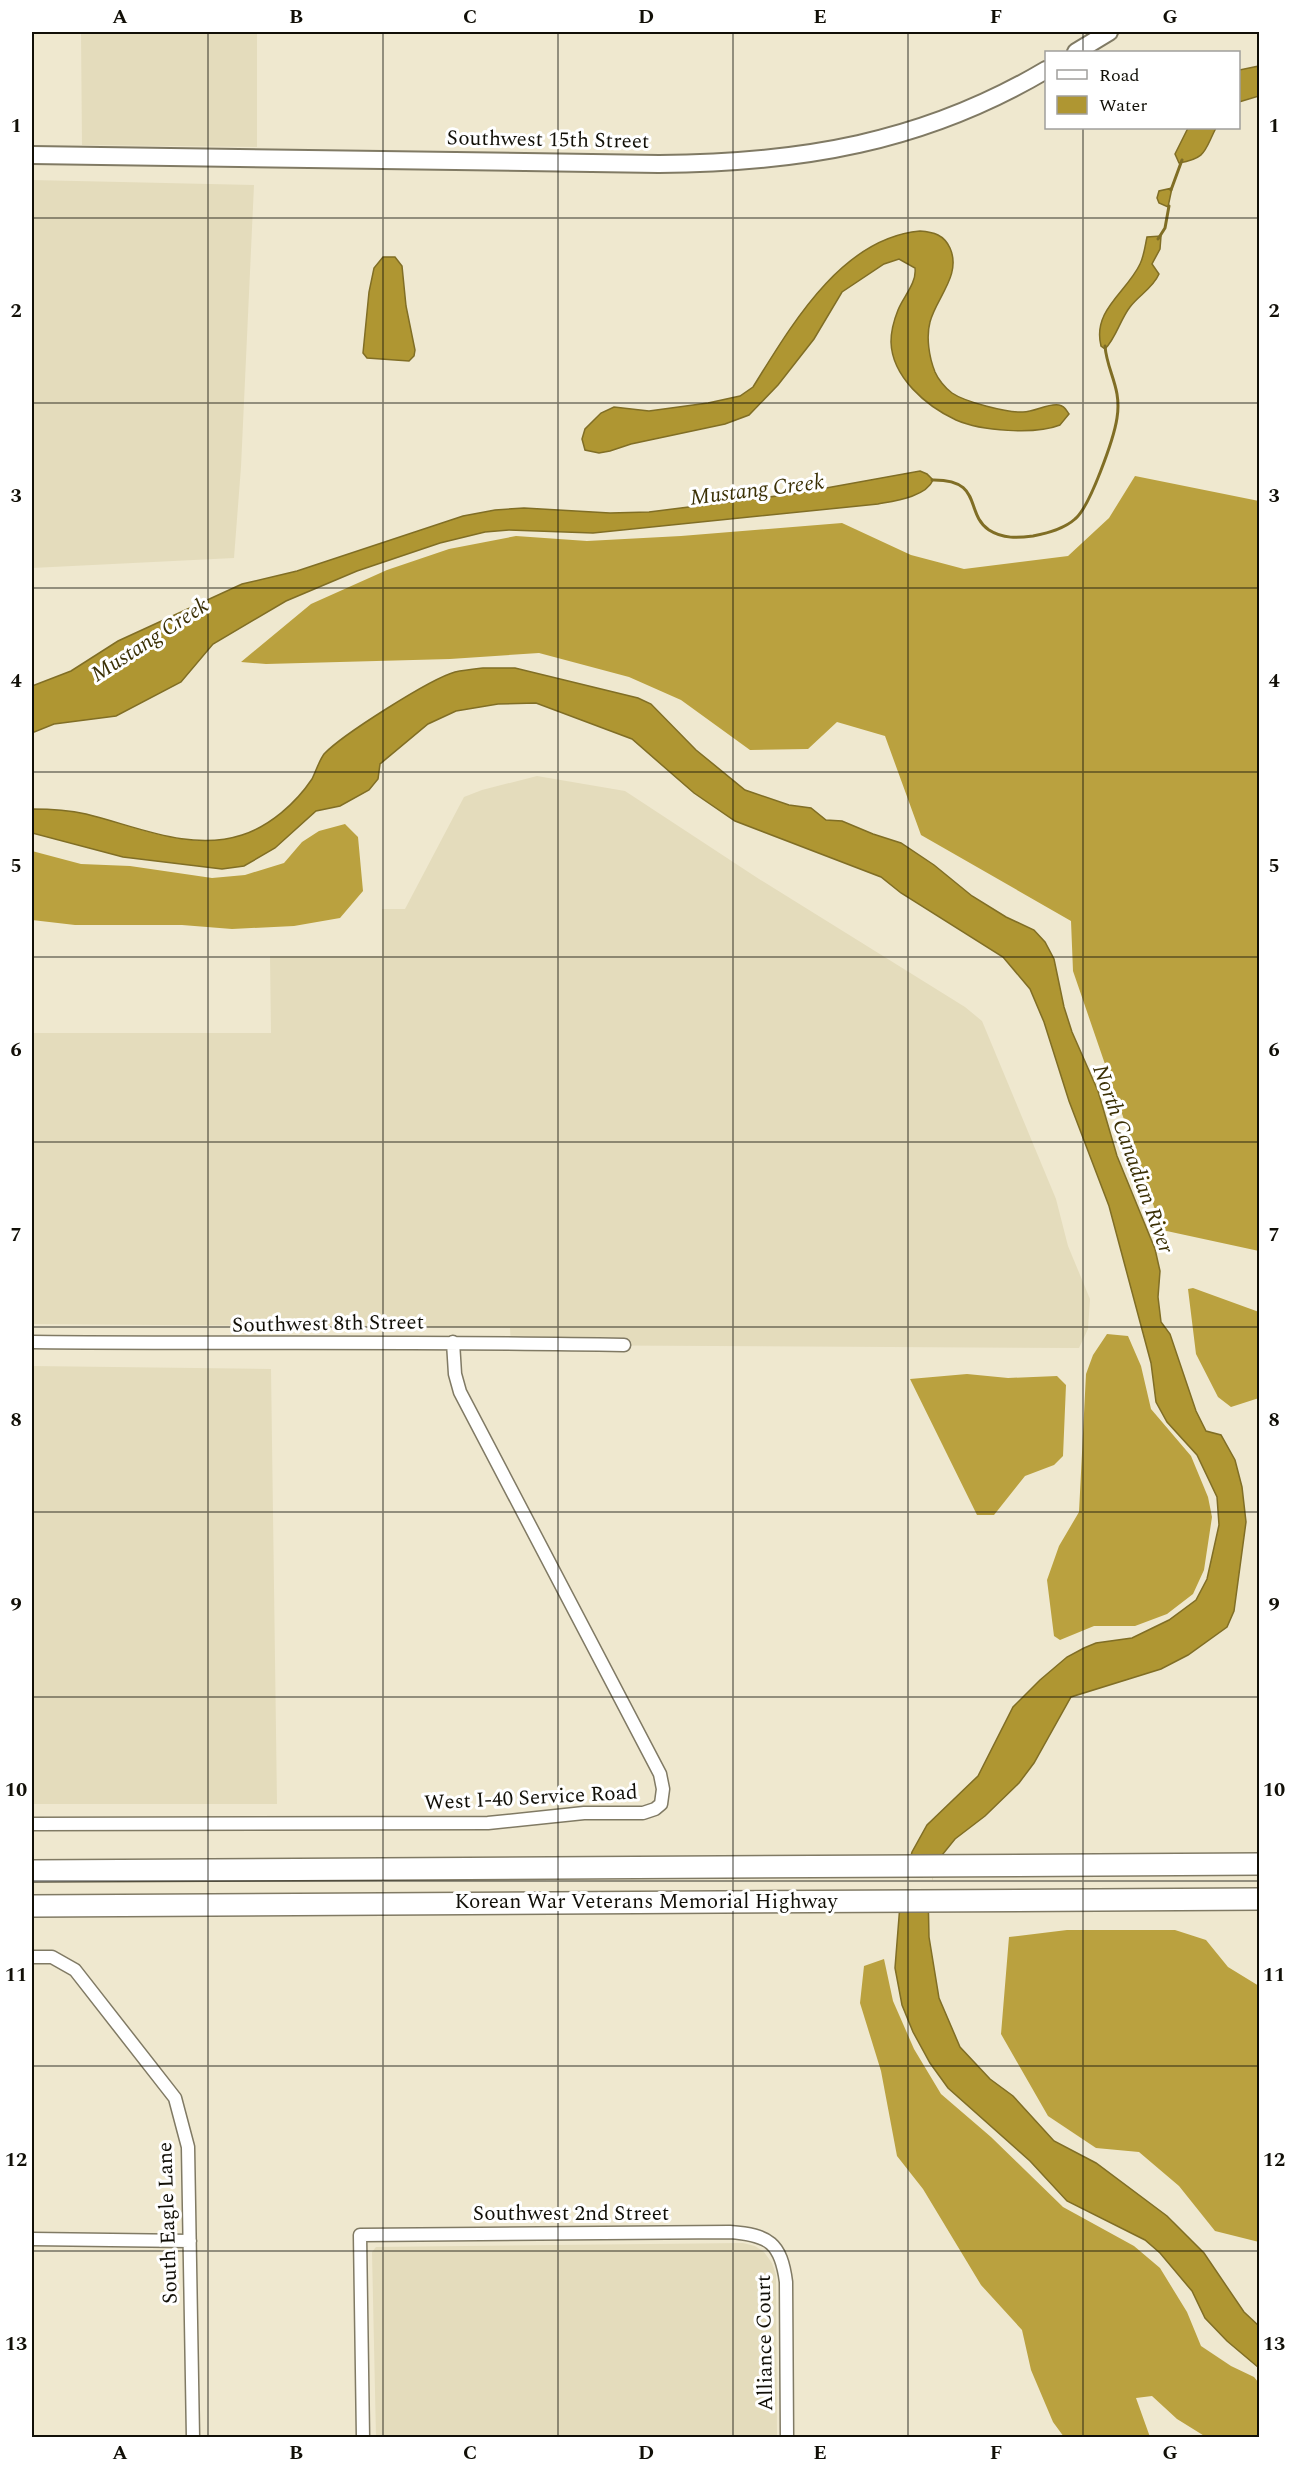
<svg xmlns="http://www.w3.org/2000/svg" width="1291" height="2469" viewBox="0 0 1291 2469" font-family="Spectral,serif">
  <rect width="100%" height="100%" fill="#efe8cf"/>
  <path fill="#e4dcbc" d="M81 32H257V147L82 145Z
    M32 180 254 185 241 467 234 558 32 568Z
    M537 776 625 791 759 879 965 1007 982 1021 1056 1199 1068 1246 1090 1299 1088 1329 1079 1348 511 1345 510 1328 32 1324V1033H271L270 956H382V909H405L464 797 482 790Z
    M32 1366 271 1369 277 1804H32Z
    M743 2243 755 2246 764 2252 772 2263 776 2275 777 2437H376L372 2252 376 2247Z"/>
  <path fill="#baa13f" d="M1135 476 1259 501V1251L1162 1230 1073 971 1071 921 921 835 885 736 837 722 808 749 750 750 681 700 629 677 539 653 450 659 266 664 241 662 311 604 387 570 449 549 516 536 587 541 681 536 842 523 911 555 964 569 1068 556 1109 518Z
    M345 824 358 837 363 891 340 918 294 926 232 929 182 925H75L32 920V851L81 864 130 866 212 878 245 875 284 863 302 842 319 831Z
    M1193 1288 1259 1312V1398L1231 1407 1218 1397 1196 1354 1188 1289Z
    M1107 1334 1128 1336 1141 1366 1151 1409 1191 1456 1208 1497 1212 1517 1204 1570 1193 1594 1167 1614 1135 1626H1094L1060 1640 1054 1636 1047 1580 1059 1546 1079 1512 1086 1374 1093 1355Z
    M967 1374 1008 1378 1057 1376 1066 1385 1063 1456 1054 1465 1025 1476 994 1515H977L910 1379Z
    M1067 1930H1175L1206 1940 1228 1967 1259 1986V2242L1215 2231 1179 2186 1139 2152 1096 2148 1048 2116 1001 2034 1009 1937Z
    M884 1959 893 2001 914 2049 941 2094 991 2137 1063 2207 1134 2246 1160 2268 1187 2312 1201 2346 1231 2366 1254 2377 1259 2383V2437H1206L1177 2419 1152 2396 1136 2398 1150 2437H1064L1053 2422 1031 2370 1022 2330 981 2285 923 2189 897 2156 881 2071 860 2003 864 1966Z"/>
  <path fill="#af9632" stroke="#806e25" stroke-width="1.5" d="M1259 66V96L1239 102V70Z
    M1188 128H1216C1204 151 1207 158 1179 163L1175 154Z
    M1172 188 1168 207 1159 203 1157 198 1159 191Z
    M920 231C934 232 944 235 950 248 962 275 936 298 930 322 926 337 929 357 935 372 938 379 945 388 952 393 965 402 1008 413 1023 412 1035 412 1048 403 1059 405 1065 406 1066 410 1069 414L1060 425C1035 435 981 431 956 420 926 406 892 377 891 342 891 331 894 320 898 310 903 297 917 283 915 268L899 259 884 264 842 292 814 339 778 385 749 415 725 424 631 444 610 451 599 453 585 450 582 439 585 429 601 413 614 407 649 411 708 403 740 396 753 387C791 326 841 238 920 231Z
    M1161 236 1160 249 1152 264 1159 274C1153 288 1139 295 1130 307 1120 320 1116 338 1105 349L1101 346C1092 310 1127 292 1140 264 1144 256 1145 246 1147 237Z
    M383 257H395L402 266 406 306 415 350 414 356 409 361 367 358 363 353 369 292 374 268Z
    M920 471 927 474 933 480C926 497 894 501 878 504L593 533 509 530 485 532 440 543 357 571 286 601 213 644 181 682 116 716 54 724 32 733V686L71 671 118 641 242 584 297 571 463 516 495 510 524 508 610 513 649 512 793 494Z
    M483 668H515L638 698 651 704 696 750 745 790 789 805 811 808 826 820 842 821 873 834 901 843 934 865 972 896 1006 917 1034 930 1045 942 1054 959 1064 1007 1072 1032 1098 1091 1117 1156 1155 1249 1160 1271 1158 1297 1161 1322 1170 1334 1196 1411 1206 1431 1221 1435 1235 1460 1242 1487 1246 1522 1234 1611 1227 1627 1188 1655 1161 1669 1071 1697 1034 1763 1019 1783 985 1816 955 1839 938 1860 928 1890 929 1937 939 1998 960 2047 990 2079 1013 2096 1054 2141 1096 2163 1167 2216 1204 2253 1244 2312 1259 2326V2368L1227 2341 1205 2318 1192 2291 1160 2253 1145 2240 1067 2201 1030 2161 948 2088 930 2063 913 2032 902 2005 895 1968 901 1892 912 1852 927 1825 978 1776 1013 1707 1040 1680 1067 1657 1084 1648 1096 1643 1132 1638 1169 1620 1196 1600 1207 1579 1219 1525 1217 1497 1197 1455 1167 1422 1156 1402 1151 1363 1109 1206 1069 1101 1044 1022 1030 989 1003 957 901 893 881 877 735 821 694 793 632 739 536 703 498 704 456 711 428 724 380 764 378 779 369 790 340 806 316 811 275 848 244 866 222 869 123 857 32 833V809C50 809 68 810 86 814 136 826 190 852 242 835 270 826 296 803 312 779 316 771 319 761 324 754 342 735 430 679 455 672 464 670 474 669 483 668Z"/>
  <path fill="#efe8cf" d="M908 1855H945L933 1877 931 1891 898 1892Z"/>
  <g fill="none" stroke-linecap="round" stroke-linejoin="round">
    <path stroke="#806e25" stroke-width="3" d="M1171 190 1182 160
      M1158 239 1165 228 1169 206
      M932 480C984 479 964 513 989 530 1003 539 1018 538 1033 536 1048 533 1064 529 1075 519 1090 507 1114 438 1117 418 1122 388 1107 372 1105 346"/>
    <defs>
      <path id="street" d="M32 1342C229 1344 427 1341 624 1345
        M32 1824 488 1823 584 1813H643L655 1809 661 1804 663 1789 660 1774 460 1392 455 1374 453 1342
        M32 1957H52L75 1970 175 2098 188 2147 193 2438
        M32 2239 190 2241
        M363 2438 360 2235 730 2232C769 2235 781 2243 786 2282L787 2438"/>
      <path id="secondary" d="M1076 52 1109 32
        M32 155 659 164C799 163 923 143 1046 70"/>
      <path id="highway" d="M32 1871 1260 1864
        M32 1906 1260 1899"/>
    </defs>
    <use href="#street" stroke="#807a64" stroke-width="15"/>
    <use href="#secondary" stroke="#807a64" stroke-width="20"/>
    <use href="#highway" stroke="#807a64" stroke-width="24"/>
    <use href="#street" stroke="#fff" stroke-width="12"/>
    <use href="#secondary" stroke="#fff" stroke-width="16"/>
    <use href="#highway" stroke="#fff" stroke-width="21"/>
  </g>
  <path fill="none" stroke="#110f07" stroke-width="1.5" stroke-opacity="0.55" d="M208 32V2438M383 32V2438M558 32V2438M733 32V2438M908 32V2438M1083 32V52M1083 128V2438M32 218H1260M32 403H1260M32 588H1260M32 772H1260M32 957H1260M32 1142H1260M32 1327H1260M32 1512H1260M32 1697H1260M32 1881H1260M32 2066H1260M32 2251H1260"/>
  <g text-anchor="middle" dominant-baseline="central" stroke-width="6" stroke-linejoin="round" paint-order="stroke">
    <g font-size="21" fill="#110f07" stroke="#fff">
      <text transform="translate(548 140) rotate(1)">Southwest 15th Street</text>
      <text transform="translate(328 1324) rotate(-1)">Southwest 8th Street</text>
      <text transform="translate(531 1798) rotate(-3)">West I-40 Service Road</text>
      <text x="646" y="1902">Korean War Veterans Memorial Highway</text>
      <text x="571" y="2214">Southwest 2nd Street</text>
      <text transform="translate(168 2223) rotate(-92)">South Eagle Lane</text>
      <text transform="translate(765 2343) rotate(-91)">Alliance Court</text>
    </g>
    <g font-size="22" font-style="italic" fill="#3b3005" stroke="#fff">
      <text transform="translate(757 490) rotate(-7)">Mustang Creek</text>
      <text transform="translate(150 640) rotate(-33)">Mustang Creek</text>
      <text transform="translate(1133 1159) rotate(70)">North Canadian River</text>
    </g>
  </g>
  <rect width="1291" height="2469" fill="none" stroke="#ffffff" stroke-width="66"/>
  <rect x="1045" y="51" width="195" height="78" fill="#ffffff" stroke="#a09f9c" stroke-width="1.5"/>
  <rect x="1057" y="70" width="30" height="9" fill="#ffffff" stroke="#a09f9c" stroke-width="1.5"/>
  <text x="1099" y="81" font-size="18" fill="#110f07">Road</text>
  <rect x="1057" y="96" width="30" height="18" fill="#af9632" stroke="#a09f9c" stroke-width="1.5"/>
  <text x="1099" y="111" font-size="18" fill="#110f07">Water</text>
  <rect x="33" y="33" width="1225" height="2403" fill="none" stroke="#110f07" stroke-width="2"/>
  <g font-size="20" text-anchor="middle" font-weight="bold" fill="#110f07">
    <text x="120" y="23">A</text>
    <text x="296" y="23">B</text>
    <text x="470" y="23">C</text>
    <text x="646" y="23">D</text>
    <text x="820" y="23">E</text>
    <text x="996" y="23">F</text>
    <text x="1170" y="23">G</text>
    <text x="16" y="132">1</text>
    <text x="1274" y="132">1</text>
    <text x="16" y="317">2</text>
    <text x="1274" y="317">2</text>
    <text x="16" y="502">3</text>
    <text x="1274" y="502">3</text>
    <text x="16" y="687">4</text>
    <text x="1274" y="687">4</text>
    <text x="16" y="872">5</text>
    <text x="1274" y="872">5</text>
    <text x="16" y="1056">6</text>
    <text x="1274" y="1056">6</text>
    <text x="16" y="1241">7</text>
    <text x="1274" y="1241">7</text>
    <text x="16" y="1426">8</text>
    <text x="1274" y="1426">8</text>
    <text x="16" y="1611">9</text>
    <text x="1274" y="1611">9</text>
    <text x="16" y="1796">10</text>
    <text x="1274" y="1796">10</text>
    <text x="16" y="1981">11</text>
    <text x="1274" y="1981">11</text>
    <text x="16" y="2166">12</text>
    <text x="1274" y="2166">12</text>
    <text x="16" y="2350">13</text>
    <text x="1274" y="2350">13</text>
    <text x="120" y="2459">A</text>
    <text x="296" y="2459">B</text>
    <text x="470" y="2459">C</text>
    <text x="646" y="2459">D</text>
    <text x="820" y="2459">E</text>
    <text x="996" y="2459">F</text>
    <text x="1170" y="2459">G</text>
  </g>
</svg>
